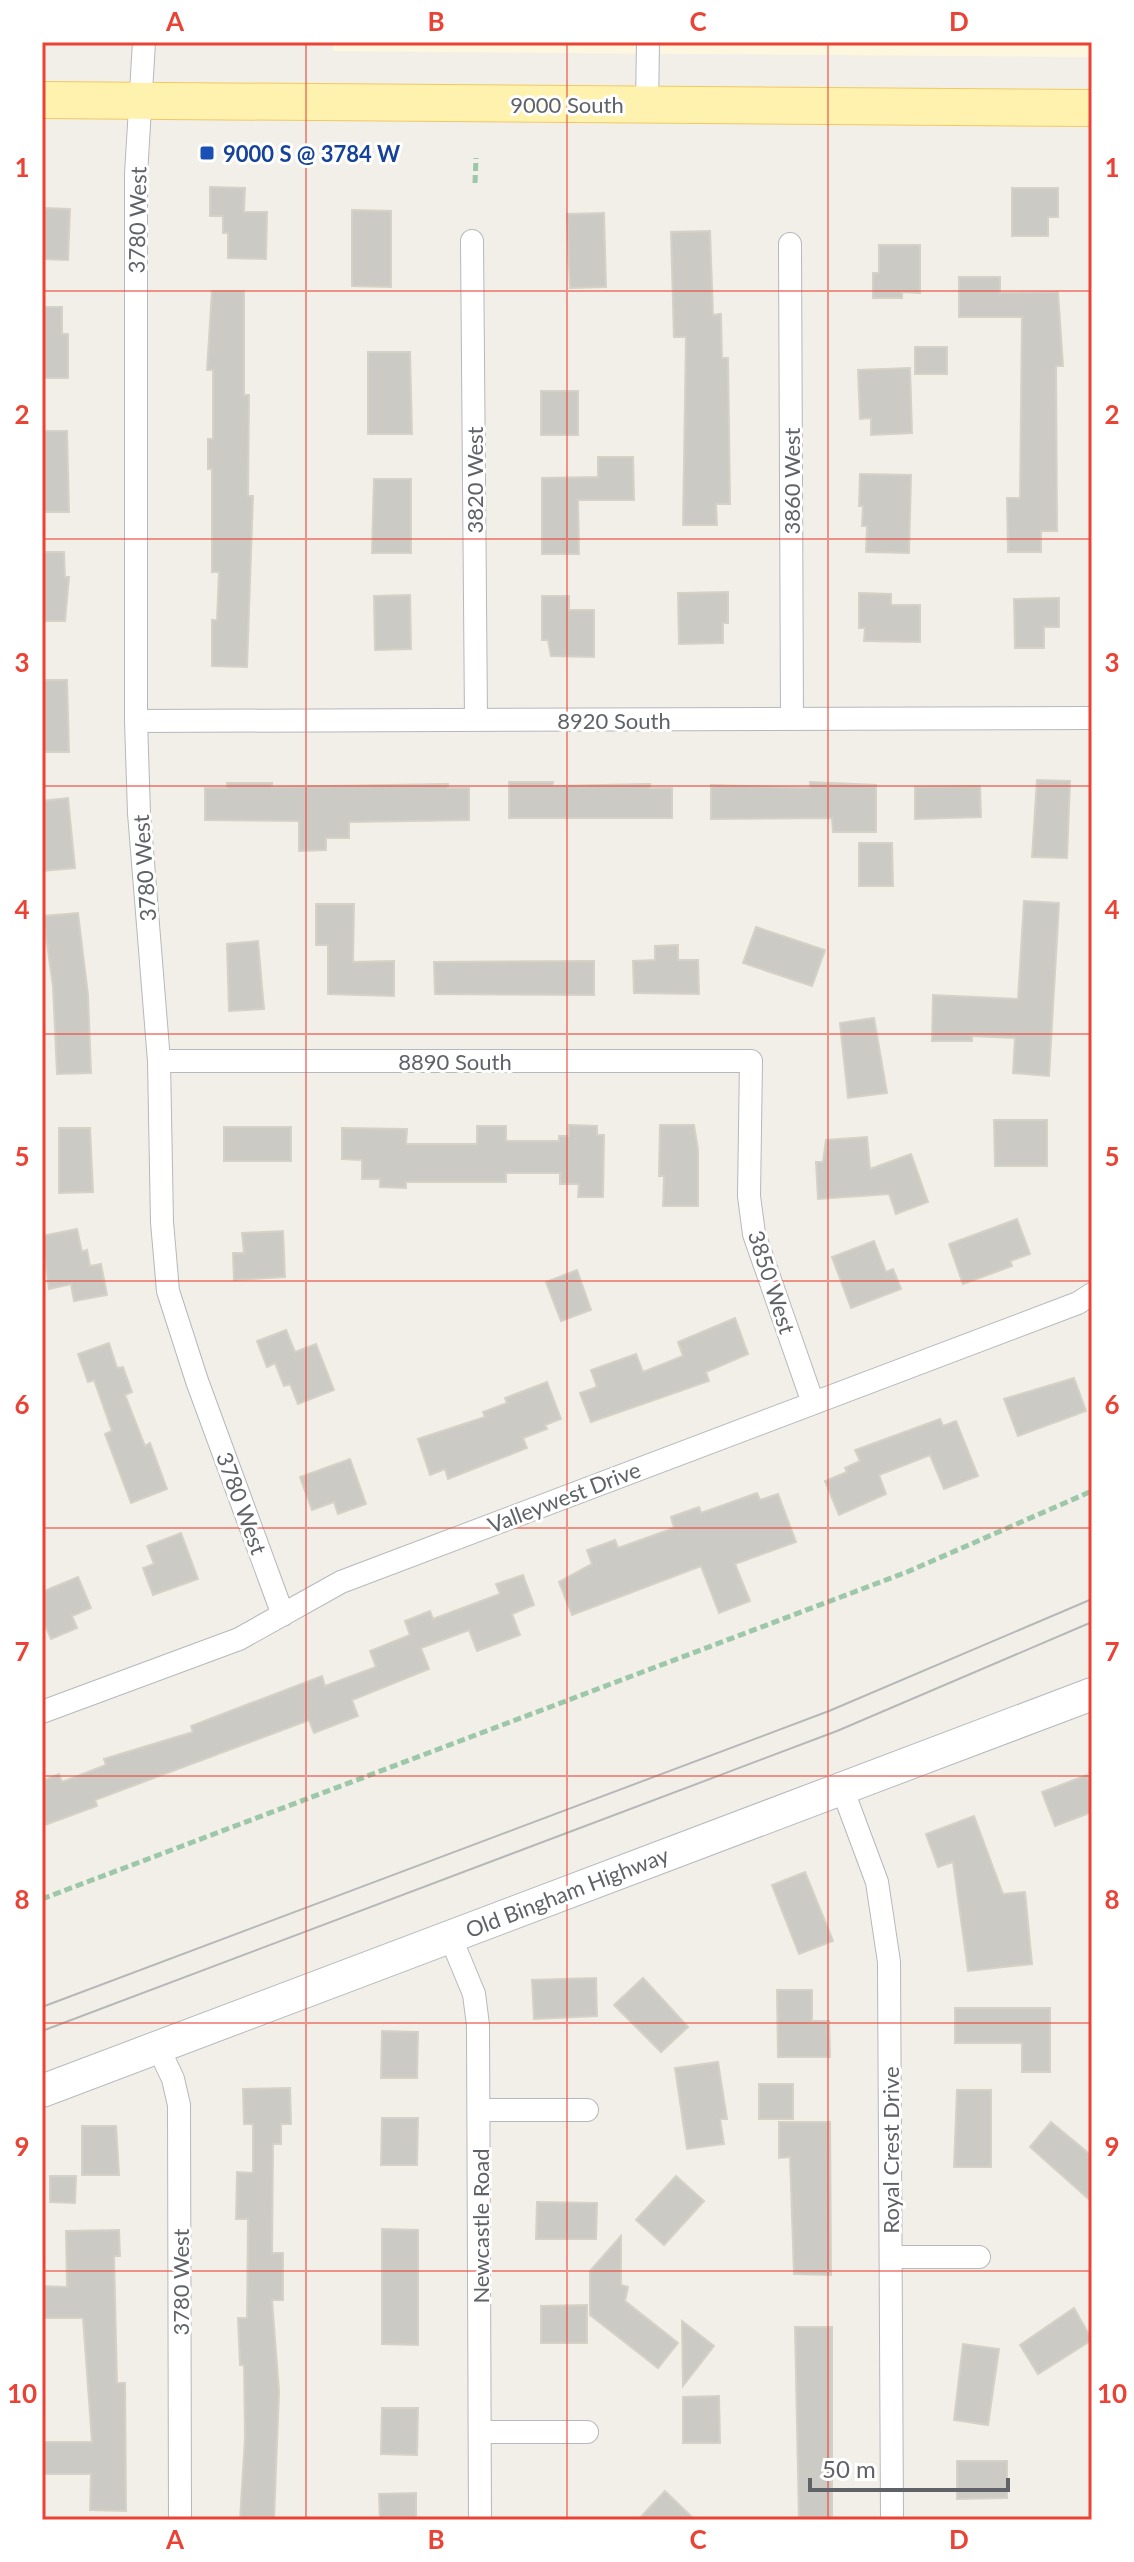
<svg xmlns="http://www.w3.org/2000/svg" width="1134" height="2562" viewBox="0 0 1134 2562" font-family="Lato,sans-serif">
  <rect width="100%" height="100%" fill="#f1efe8"/>
  <path fill="#fef7e0" d="M333 42H1092V57L333 51Z"/>
  <path fill="#cccac5" stroke="#d6d1c6" stroke-width="2" d="M210 187 245 188 244 212H267L266 259 228 258V233H223V216H210Z
    M1012 188H1058V217H1048V236H1012Z
    M42 208 70 209 68 260 42 259Z
    M352 210 391 211V287L352 286Z
    M604 213 606 287 570 288 567 214Z
    M710 231 713 315 721 314 722 358H728L730 504H716L717 525H683L686 337H674L671 232Z
    M879 245H920V293L902 292V298H873V273H879Z
    M959 277H1000V293L1058 292 1063 366H1056L1057 531H1041V552H1008L1007 498H1020L1022 317H959Z
    M212 291H244V395H249L248 496H253L247 667 212 666V620H217L219 572H212V469H208V439H213V370H207Z
    M42 307H62V334H68V378H42Z
    M915 347H947V374H915Z
    M368 352H410L412 434H368Z
    M910 368 912 433 871 435V418L860 419 858 370Z
    M541 391H578V435H541Z
    M42 431H67L69 512H42Z
    M598 457H633L634 500H578L579 554H542V478L598 477Z
    M860 474 911 475 909 553 866 552 867 526H862L863 506H859Z
    M374 479H411V553H372Z
    M42 552H64L65 577H69L65 621H42Z
    M728 592V623H723V643L679 644 678 593Z
    M859 593 891 594V605H920V642L864 641 865 628H859Z
    M410 595 411 649 375 650 374 596Z
    M542 596H569V610H594V657L551 656 548 640H542Z
    M1059 598V627H1044V648H1015L1014 599Z
    M42 680H67L69 752H42Z
    M1037 780 1070 781 1067 858 1032 857Z
    M509 782H553V786L650 784V788H672V818H509Z
    M810 782 876 785V832H833L832 818 711 819V785L810 788Z
    M227 783H272V787L448 784V788H469V820L349 822V838H326V850L299 851V821L205 820V788H227Z
    M980 786 981 817 915 819V787Z
    M68 798 75 868 42 871V801Z
    M859 843H892L893 886H859Z
    M1024 901 1059 903 1049 1076 1013 1073 1015 1038 972 1036V1041H932L933 995 1018 999Z
    M316 904H354L353 962 394 961V996L328 994V945H316Z
    M78 913 88 995 91 1073 57 1074 53 986 43 916Z
    M756 927 825 950 812 986 743 963Z
    M258 941 264 1009 229 1011 227 944Z
    M678 945V960H698L699 994 634 993 633 961 655 960V946Z
    M594 961V995L435 994 434 962Z
    M874 1018 887 1093 848 1098 840 1023Z
    M994 1120H1047V1166H995Z
    M569 1125 597 1126V1135H604L603 1197H578L579 1184H560V1173H506V1182H406V1188L380 1187V1179H362V1160L342 1159V1128L407 1129 406 1144H477V1126H506V1141H559V1136H569Z
    M660 1125H694L698 1149V1206H663L664 1176H659Z
    M224 1127H291V1161H224Z
    M59 1128H90L93 1192 59 1193Z
    M867 1137 870 1169 911 1154 928 1202 896 1214 889 1194 818 1199 816 1162H823L826 1140Z
    M1017 1219 1030 1254 1010 1261 1012 1266 963 1284 949 1244Z
    M77 1229 82 1252 87 1250 90 1266 101 1264 107 1295 74 1301 71 1284 49 1289 42 1236Z
    M283 1231 285 1277 234 1280 233 1253H244L242 1233Z
    M874 1241 886 1272 893 1269 901 1289 851 1308 832 1257Z
    M577 1270 591 1310 561 1321 546 1282Z
    M735 1318 748 1354 706 1372 709 1381 591 1422 580 1393 597 1387 591 1370 636 1354 643 1372 683 1356 678 1342Z
    M286 1330 295 1352 316 1344 334 1390 298 1404 290 1384 284 1386 275 1363 267 1367 257 1341Z
    M109 1343 117 1368 123 1367 132 1392 125 1395 145 1446 150 1443 167 1489 131 1503 105 1434 112 1431 94 1380 88 1382 78 1354Z
    M1074 1378 1086 1411 1018 1436 1004 1399Z
    M547 1382 561 1419 545 1425 547 1429 523 1438 527 1448 448 1479 445 1469 430 1475 418 1439 485 1417 483 1412 507 1403 505 1398Z
    M940 1419 943 1426 956 1421 978 1476 944 1489 930 1455 879 1475 886 1494 839 1515 825 1481 847 1472 845 1468 860 1461 855 1450Z
    M350 1459 366 1504 338 1514 334 1502 312 1510 300 1477Z
    M757 1493 760 1500 778 1494 796 1542 735 1564 750 1601 719 1613 701 1566 572 1615 559 1582 592 1564 587 1550 615 1540 618 1548 674 1528 671 1517 699 1507 701 1513Z
    M181 1533 198 1579 153 1595 143 1568 154 1564 147 1546Z
    M523 1575 534 1605 512 1614 520 1635 477 1651 469 1630 421 1648 429 1669 352 1700 358 1716 314 1733 309 1720 95 1800 97 1806 42 1826V1781L59 1774 62 1782 106 1765 104 1759 193 1732 191 1726 322 1676 325 1686 376 1667 370 1651 410 1635 405 1621 430 1611 433 1619 500 1594 496 1584Z
    M78 1577 91 1608 72 1616 77 1628 51 1639 42 1618V1592Z
    M1087 1775 1092 1788V1812L1055 1826 1042 1792Z
    M974 1816 1003 1894 1025 1892 1032 1964 968 1971 953 1862 938 1867 926 1834Z
    M805 1872 833 1941 799 1954 772 1885Z
    M596 1978 597 2016 534 2019 532 1980Z
    M643 1978 688 2027 661 2052 614 2005Z
    M777 1990H812V2021H829L830 2057H778Z
    M955 2008H1050V2072H1022V2043H955Z
    M382 2031 418 2032 417 2078H381Z
    M718 2062 727 2119H720L724 2144 687 2149 675 2068Z
    M759 2084H793V2119H759Z
    M290 2088 291 2124H281V2144H273L272 2253H283V2300H272L279 2391 274 2520H240L245 2438 244 2365H240L238 2318H247L248 2219H236L237 2172 253 2173V2124H244L243 2089Z
    M957 2090H991V2167H954Z
    M382 2118H418L417 2165H381Z
    M779 2122H830L831 2275 794 2274 790 2157 779 2158Z
    M1051 2122 1092 2156V2202L1030 2147Z
    M82 2126H116L119 2175H82Z
    M50 2176H76L75 2203 50 2202Z
    M676 2176 704 2201 664 2245 636 2220Z
    M537 2202 597 2203 596 2239H536Z
    M382 2229 418 2230V2345L382 2344Z
    M119 2230 120 2256H114L117 2383H125L126 2511 90 2510 91 2474H42V2442H92L83 2318H42V2286L67 2287 66 2231Z
    M621 2236V2285L628 2287 625 2301 678 2343 658 2368 590 2315V2271Z
    M587 2305V2343H541V2306Z
    M1074 2308 1092 2340 1038 2374 1020 2345Z
    M682 2321 714 2346 683 2386Z
    M795 2327H832V2520H799Z
    M963 2344 999 2349 988 2425 954 2420Z
    M719 2396 720 2443H683V2397Z
    M382 2408H418L417 2455 381 2454Z
    M957 2461H1007V2498L957 2499Z
    M665 2491 695 2520H638Z
    M416 2493V2520H380L379 2494Z"/>
  <g fill="none" stroke-linecap="round" stroke-linejoin="round">
    <defs>
      <path id="street" d="M144 42 136 174V721L139 813 159 1061 162 1222 168 1291 197 1381 283 1615
        M647 105 648 42
        M472 241 476 720
        M790 244 792 719
        M136 721 1092 718
        M159 1061H751L749 1196 754 1234 813 1403
        M42 1712 239 1639 341 1582 1078 1303 1092 1294
        M842 1788 877 1882 889 1962 892 2520
        M450 1936 474 1994 478 2025 480 2520
        M158 2047 173 2079 179 2105 180 2520
        M480 2110H587
        M891 2257H979
        M480 2432H587"/>
      <path id="secondary" d="M42 2091 1092 1694"/>
      <path id="primary" d="M42 100 1092 108"/>
    </defs>
    <use href="#street" stroke="#b5b8bc" stroke-width="24"/>
    <use href="#secondary" stroke="#b6babf" stroke-width="34"/>
    <use href="#primary" stroke="#f2c960" stroke-width="38"/>
    <path stroke="#9cc7a9" stroke-width="5" stroke-dasharray="8 4" stroke-linecap="butt" d="M475 183 476 158
      M42 1899 907 1572 1092 1491"/>
    <use href="#street" stroke="#fff" stroke-width="22"/>
    <use href="#secondary" stroke="#fff" stroke-width="32"/>
    <use href="#primary" stroke="#fff2af" stroke-width="36"/>
    <path stroke="#b6b7b8" stroke-width="2" d="M42 2007 829 1711 1092 1599
      M42 2031 837 1731 1092 1622"/>
  </g>
  <path fill="none" stroke="#ea4335" stroke-width="2" stroke-opacity="0.55" d="M306 42V2520M567 42V2520M828 42V2520M42 291H1092M42 539H1092M42 786H1092M42 1034H1092M42 1281H1092M42 1528H1092M42 1776H1092M42 2023H1092M42 2271H1092"/>
  <rect fill="#1a4fb4" stroke="#fff" stroke-width="3" x="199" y="145" width="16" height="16" rx="4"/>
  <g text-anchor="middle" dominant-baseline="central" stroke-width="6" stroke-linejoin="round" paint-order="stroke">
    <g font-size="22" fill="#5f6368" stroke="#fff">
      <text x="567" y="104">9000 South</text>
      <text transform="translate(137 220) rotate(-89)">3780 West</text>
      <text transform="translate(474 480) rotate(-90)">3820 West</text>
      <text transform="translate(791 481) rotate(-90)">3860 West</text>
      <text x="614" y="720">8920 South</text>
      <text transform="translate(144 868) rotate(-94)">3780 West</text>
      <text x="455" y="1061">8890 South</text>
      <text transform="translate(772 1282) rotate(72)">3850 West</text>
      <text transform="translate(564 1497) rotate(-21)">Valleywest Drive</text>
      <text transform="translate(242 1503) rotate(70)">3780 West</text>
      <text transform="translate(567 1892) rotate(-21)">Old Bingham Highway</text>
      <text transform="translate(890 2150) rotate(-90)">Royal Crest Drive</text>
      <text transform="translate(480 2226) rotate(-90)">Newcastle Road</text>
      <text transform="translate(180 2282) rotate(-90)">3780 West</text>
    </g>
    <g font-size="22" font-weight="bold" fill="#164399" stroke="#fff" text-anchor="start">
      <text x="223" y="153">9000 S @ 3784 W</text>
    </g>
  </g>
  <rect width="1134" height="2562" fill="none" stroke="#ffffff" stroke-width="88"/>
  <path d="M810 2478v12h198v-12" fill="none" stroke="#5f6368" stroke-width="4"/>
  <text x="822" y="2478" font-size="24" fill="#5f6368" stroke="#ffffff" stroke-width="6" paint-order="stroke">50 m</text>
  <rect x="44" y="44" width="1046" height="2474" fill="none" stroke="#ea4335" stroke-width="3"/>
  <g font-size="26" text-anchor="middle" font-weight="bold" fill="#ea4335">
    <text x="175" y="31">A</text>
    <text x="436" y="31">B</text>
    <text x="698" y="31">C</text>
    <text x="959" y="31">D</text>
    <text x="22" y="177">1</text>
    <text x="1112" y="177">1</text>
    <text x="22" y="424">2</text>
    <text x="1112" y="424">2</text>
    <text x="22" y="672">3</text>
    <text x="1112" y="672">3</text>
    <text x="22" y="919">4</text>
    <text x="1112" y="919">4</text>
    <text x="22" y="1166">5</text>
    <text x="1112" y="1166">5</text>
    <text x="22" y="1414">6</text>
    <text x="1112" y="1414">6</text>
    <text x="22" y="1661">7</text>
    <text x="1112" y="1661">7</text>
    <text x="22" y="1909">8</text>
    <text x="1112" y="1909">8</text>
    <text x="22" y="2156">9</text>
    <text x="1112" y="2156">9</text>
    <text x="22" y="2403">10</text>
    <text x="1112" y="2403">10</text>
    <text x="175" y="2549">A</text>
    <text x="436" y="2549">B</text>
    <text x="698" y="2549">C</text>
    <text x="959" y="2549">D</text>
  </g>
</svg>
